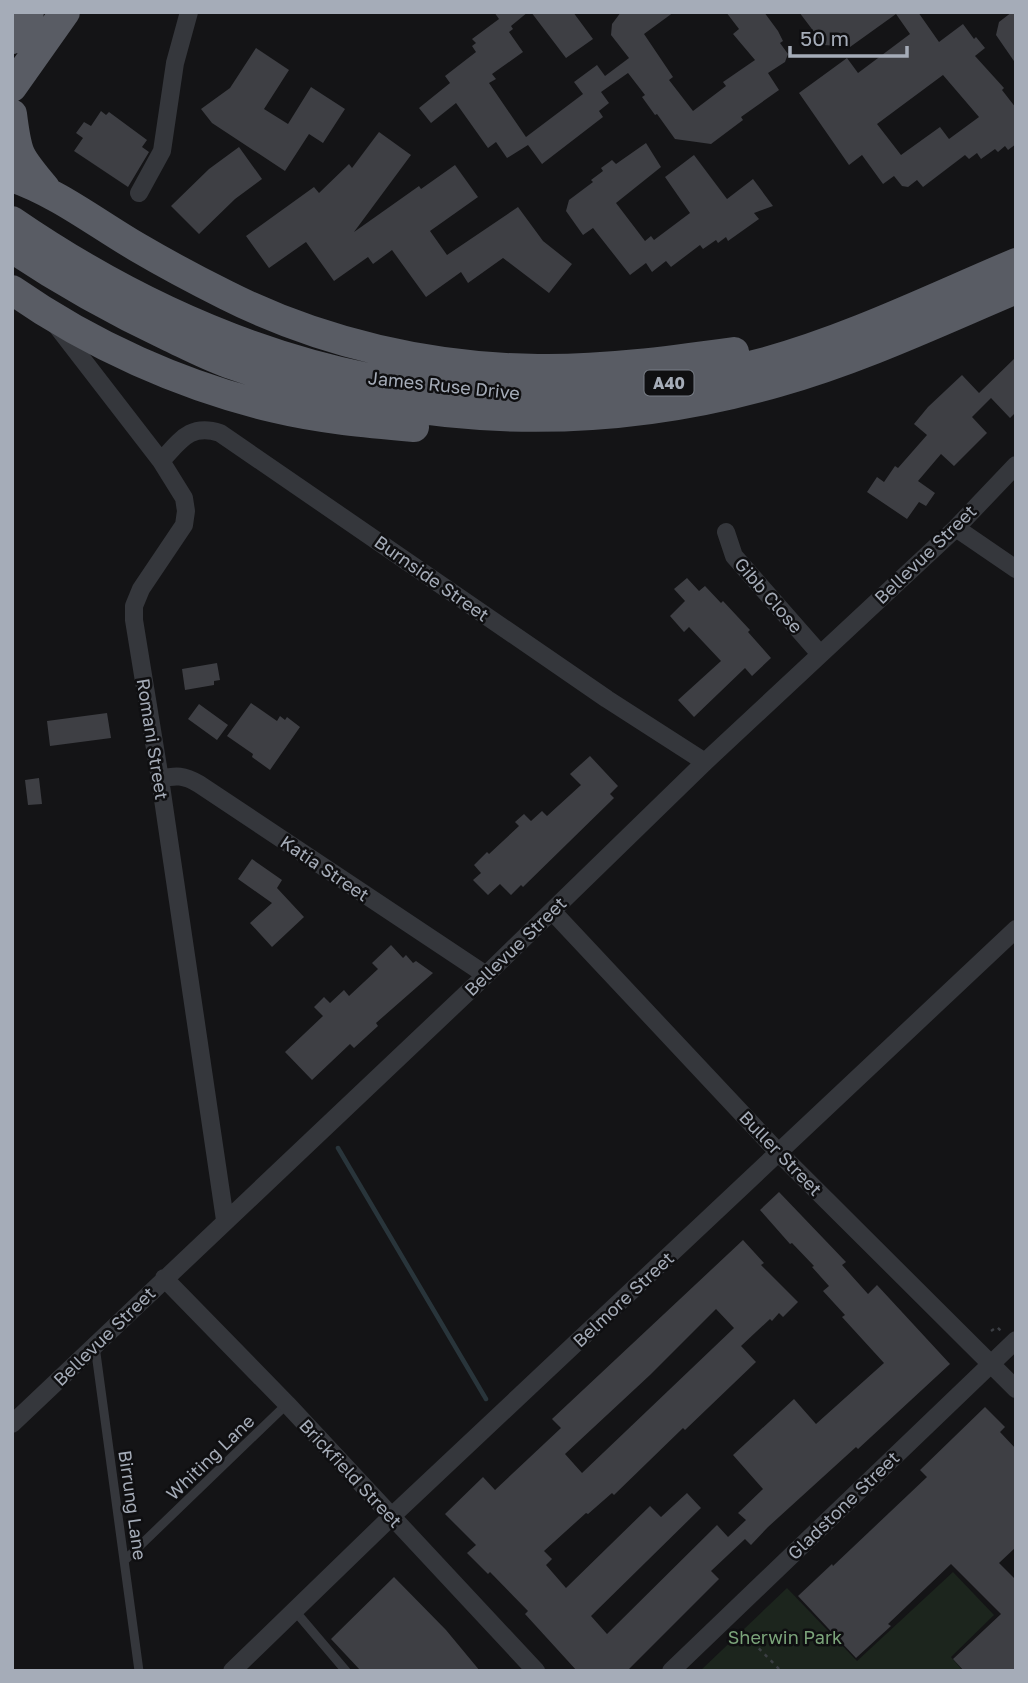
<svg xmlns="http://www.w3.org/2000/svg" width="1028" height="1683" viewBox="0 0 1028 1683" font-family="'Golos Text',sans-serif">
  <rect width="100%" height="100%" fill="#141416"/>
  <path fill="#1c251d" d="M953 1572 994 1615 951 1657 963 1671H700L787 1588 857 1661Z"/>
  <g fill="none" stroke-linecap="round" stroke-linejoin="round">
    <path stroke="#29353b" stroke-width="4.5" d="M338 1148 486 1399"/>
  </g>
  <path fill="#3e3f44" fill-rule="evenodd" d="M494 12H528L511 26 513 29 509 32 523 52 492 74 496 79 489 83 526 137 583 94 574 82 597 65 605 76 629 58 611 35 612 24 621 12H674L644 34 673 77 669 80 693 111 726 86 723 82 755 60 733 34 739 29 726 12H764L778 31 783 41 780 43 788 54 785 62 768 73 779 90 741 117 743 120 711 144 675 139 657 114 655 115 642 97 645 95 628 73 601 92 609 103 599 111 603 117 542 164 528 145 507 158 496 142 488 148 456 103 431 123 419 108 450 83 445 76 476 52 472 46 476 43 472 39 499 19Z
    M531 12H573L593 39 566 58Z
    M799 12H918L939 42 963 24 974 39 976 37 985 48 975 56 1004 88 1002 90 1016 108V144L1008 150 1005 146 998 152 995 149 981 159 977 153 969 159 965 155 923 187 917 180 908 187 902 186 894 176 883 184 862 155 849 165 799 93 847 58 858 73 910 34 896 14 850 47 824 45ZM943 75 979 117 949 139 940 127 901 155 877 124Z
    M1012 12H1016V64L996 35 999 22Z
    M256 48 289 70 264 109 288 124 311 87 345 109 323 143 309 134 285 171 212 123 201 109 230 88Z
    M101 111 106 115 109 112 147 140 142 147 149 152 128 187 74 151 83 138 76 133 84 122 91 126Z
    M379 132 411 155 354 232 419 186 421 189 455 165 478 197 430 231 447 255 518 207 543 241 572 264 549 293 503 258 468 283 461 272 426 297 392 250 373 264 368 257 334 281 306 242 269 268 246 236 314 187 319 193 349 164 352 168Z
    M646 143 661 167 616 203 645 241 651 236 654 240 690 213 665 177 694 155 727 199 753 179 773 206 754 213 759 219 728 241 726 237 718 243 716 240 703 249 700 245 671 267 666 261 652 272 646 263 630 275 593 228 583 235 566 211 569 200 593 182 591 180 603 171 601 168 612 160 616 164Z
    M239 147 262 179 235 199 199 234 171 206 209 169Z
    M1016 357V412L1010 418 991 398 972 417 987 433 954 466 941 454 918 481 935 493 926 506 919 502 907 519 867 492 877 477 884 482 895 466 898 468 927 435 914 424 928 407 962 375 979 393Z
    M687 578 699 591 705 586 721 603 723 601 750 630 748 632 771 658 752 676 745 668 694 717 678 700 721 661 689 627 684 632 670 616 685 601 674 589Z
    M217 663 220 680 214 681V685L185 690 182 669Z
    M251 703 277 721 280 716 285 720 287 717 300 727 270 770 252 757 253 754 227 736Z
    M199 704 228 725 217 740 188 719Z
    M107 713 111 738 50 746 47 721Z
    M590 756 618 786 610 794 614 798 523 887 521 885 511 895 500 884 488 895 473 880 481 873 474 865 487 852 489 854 519 826 515 822 524 814 531 821 542 811 547 816 581 785 570 774Z
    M39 778 42 804 28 805 25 780Z
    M252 859 282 880 277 888 304 917 272 947 250 923 272 903 238 879Z
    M391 945 403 958 406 955 413 963 416 961 433 973 376 1023 378 1026 354 1048 350 1044 312 1080 285 1052 323 1016 314 1007 324 997 330 1003 344 990 349 996 378 969 372 963Z
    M779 1192 846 1262 842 1265 868 1294 877 1285 950 1364 858 1449 856 1447 768 1527 751 1545 745 1539 711 1571 719 1579 627 1671H577L525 1614 528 1611 490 1572 488 1574 467 1553 476 1545 445 1514 483 1477 495 1490 561 1428 552 1419 743 1240 764 1263 761 1265 798 1302 783 1317 779 1313 772 1321 770 1319 741 1346 756 1362 685 1430 683 1428 614 1495 612 1493 588 1514 586 1513 544 1551 552 1559 546 1565 566 1588 650 1506 661 1517 687 1493 701 1508 591 1616 607 1634 717 1525 728 1537 746 1520 738 1513 763 1489 733 1455 794 1399 816 1424 884 1363 842 1317 845 1315 823 1291 829 1286 812 1267 814 1266 792 1243 790 1244 760 1210ZM716 1309 734 1328 582 1473 565 1454 650 1375Z
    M985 1407 1005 1427 1000 1432 1016 1449V1547L999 1563 1016 1580V1671H964L953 1659 1001 1614 951 1564 888 1624 891 1626 856 1658 798 1596 832 1564 833 1566 927 1477 920 1470Z
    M394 1577 446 1630 480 1671H361L331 1639Z"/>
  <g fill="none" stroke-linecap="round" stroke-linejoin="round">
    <path stroke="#3b3e43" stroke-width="2.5" stroke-dasharray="3.5 5" stroke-linecap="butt" d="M991 1331 997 1327 1002 1332
      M741 1630 781 1671"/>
    <path stroke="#35373c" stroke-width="9" d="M95 1346 139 1671
      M124 1561 287 1404
      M295 1611 346 1671"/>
    <path stroke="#35373c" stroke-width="18" d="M139 193 162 151 175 63 189 12
      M56 325 161 461 184 498 186 511 184 525 141 589 134 606V620L160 779 225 1220
      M161 461C180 441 190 423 220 433L607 699 705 762
      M956 528 1016 569
      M726 532 734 556 820 654
      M160 779C176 775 184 775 199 784L486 975
      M552 911 779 1153 1016 1389
      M164 1278 287 1404 536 1671
      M12 1424 486 975 705 762 956 528 1016 465
      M232 1671 392 1516 1016 929
      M671 1671 1016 1340"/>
    <path stroke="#595c64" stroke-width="30" d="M12 39 29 12
      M12 87 65 12
      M12 114C17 155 18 156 45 188
      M12 177C58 193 96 223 137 247 166 264 196 280 226 295 321 343 431 368 538 369 603 370 669 361 734 352
      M12 221C242 379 489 436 762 363 850 339 933 298 1016 263
      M12 248C63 282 115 311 170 337 189 346 208 356 228 363 410 426 592 436 778 382 860 359 938 322 1016 289
      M12 290C91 345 182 386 275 408 321 419 367 423 414 427"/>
  </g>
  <g text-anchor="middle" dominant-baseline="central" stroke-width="5" stroke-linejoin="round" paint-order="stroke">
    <rect fill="#0f0f11" stroke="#787d86" stroke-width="2" x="644.5" y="370.5" width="49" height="25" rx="5"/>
    <g font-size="16" font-weight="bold" fill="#a5acb8">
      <text x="669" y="383">A40</text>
    </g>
    <g font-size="18" fill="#a5acb8" stroke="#0f0f11">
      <text transform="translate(444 385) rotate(6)">James Ruse Drive</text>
      <text transform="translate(925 554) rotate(-44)">Bellevue Street</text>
      <text transform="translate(432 578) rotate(35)">Burnside Street</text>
      <text transform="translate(769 595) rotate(49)">Gibb Close</text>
      <text transform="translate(153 739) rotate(81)">Romani Street</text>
      <text transform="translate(325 868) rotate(34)">Katia Street</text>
      <text transform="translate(515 946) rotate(-44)">Bellevue Street</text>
      <text transform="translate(781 1153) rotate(46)">Buller Street</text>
      <text transform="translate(623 1299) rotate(-43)">Belmore Street</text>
      <text transform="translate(104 1336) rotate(-44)">Bellevue Street</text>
      <text transform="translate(210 1457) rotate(-44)">Whiting Lane</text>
      <text transform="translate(351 1473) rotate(47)">Brickfield Street</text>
      <text transform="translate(133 1505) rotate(82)">Birrung Lane</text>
      <text transform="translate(843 1505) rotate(-44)">Gladstone Street</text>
    </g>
    <g font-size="18" fill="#7ba47a" stroke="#0f0f11">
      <text x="785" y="1637">Sherwin Park</text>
    </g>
  </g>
  <rect width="1028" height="1683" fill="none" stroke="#a5acb8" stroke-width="28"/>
  <path d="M790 46v10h117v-10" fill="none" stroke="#a5acb8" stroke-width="3.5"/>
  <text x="800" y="46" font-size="21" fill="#a5acb8" stroke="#0f0f11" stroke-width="5" paint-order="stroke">50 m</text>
</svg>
